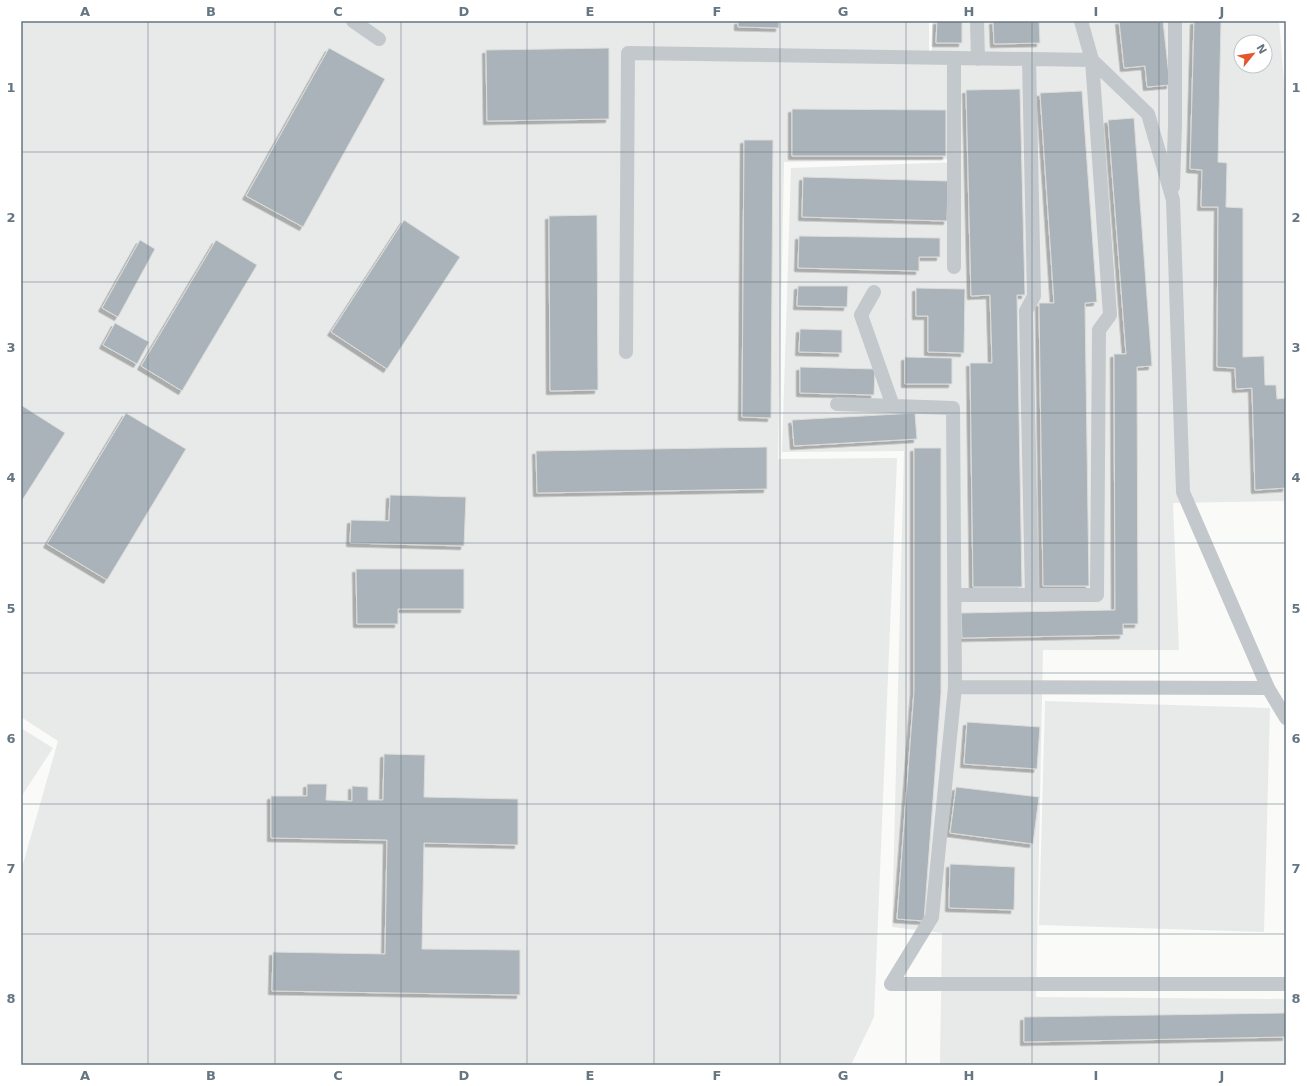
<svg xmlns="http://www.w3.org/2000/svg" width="1307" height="1086" viewBox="0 0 1307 1086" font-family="'DejaVu Sans',sans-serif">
  <defs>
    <filter id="shadow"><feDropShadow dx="-3.5" dy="3.5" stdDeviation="0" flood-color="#0004"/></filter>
  </defs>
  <rect width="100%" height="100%" fill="#fafaf8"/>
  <path fill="#e8e9e9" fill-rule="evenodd" d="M21 21H929V53L957 54V159L784 162 778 459 897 458 874 1017 851 1065H21V871L58 741 21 717Z
    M932 21H1279L1286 106V501L1173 503 1179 650H1043L1036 997 1286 999V1065H940L942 933 892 927 904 451 782 452 791 168 959 162 960 52 932 51ZM1241 42H1265V66H1241Z
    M1045 701 1270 708 1264 932 1039 925Z
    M21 728 53 748 21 797Z"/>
  <path fill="#aab3b9" stroke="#dcdcda" filter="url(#shadow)" d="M738 21H779V28L738 27Z
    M937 21H962V43H936Z
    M993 21H1039L1040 43 994 44Z
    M1119 21H1163L1170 85 1147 87 1145 66 1124 68Z
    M1194 21H1221L1218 162 1227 163 1226 207 1243 208V357L1264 356 1265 385H1276L1277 399 1286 398V488L1255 490 1252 388 1236 389 1235 368 1217 367 1218 207H1201L1202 170 1190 169Z
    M329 48 385 79 303 227 246 196Z
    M609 48V119L487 121 486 50Z
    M1020 89 1025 295H1017L1022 587H973L970 363H992L990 295 971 296 966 90Z
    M1082 91 1097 302 1085 303 1089 586H1043L1039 303H1054L1040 93Z
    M792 109 946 110V156H792Z
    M1134 118 1152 366 1137 367 1138 624H1123V635L962 638 961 613 1115 610 1114 354H1126L1108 120Z
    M744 140H773L771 418 742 417Z
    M803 177 948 181 947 221 802 217Z
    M597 215 598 390 550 391 549 216Z
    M404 220 460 257 387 369 331 332Z
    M799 236 940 238V257H919V271L798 268Z
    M140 240 155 249 118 317 102 308Z
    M216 240 257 265 182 391 141 366Z
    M798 286H848L847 307 797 306Z
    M916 288 965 289 964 353 928 352V316H916Z
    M115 323 149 342 137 364 103 345Z
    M800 329 842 330V353L799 352Z
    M905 357 952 358V384H905Z
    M800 367 875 369 874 395 800 393Z
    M21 405 65 433 21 502Z
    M126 413 186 449 107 580 47 544Z
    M915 413 917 439 794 446 792 420Z
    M767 447V489L537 493 536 451Z
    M914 448H941V693L924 921 897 919 914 691Z
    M390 495 466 497 464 546 350 543 351 520 389 521Z
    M356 569H464V609H398V624H357Z
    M967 722 1040 727 1037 769 964 764Z
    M384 754 425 755 424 797 518 799V845L424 843 422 949 520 950V995L272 991 273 952 385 954 387 840 271 838V796H307V784H327L326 800 352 801V786L368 787V800H383Z
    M956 787 1039 797 1033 844 950 833Z
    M950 864 1015 867 1014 910 949 908Z
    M1286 1013V1037L1024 1042V1017Z"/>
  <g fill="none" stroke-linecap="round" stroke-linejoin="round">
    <path stroke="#c3c8cc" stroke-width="14" d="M353 21 379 39
      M977 21 978 59
      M1081 21 1092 60 1148 114 1173 200 1183 492 1268 688 1286 718
      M954 58V267
      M1029 59 1034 296 1026 311 1032 595
      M1173 187 1175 125V21
      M874 292 861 315 893 406
      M626 352 628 53 1092 60 1110 315 1099 330 1097 595H955
      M837 404 953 408 955 687
      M1268 688 955 687 932 917 891 984H1286"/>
  </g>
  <path fill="none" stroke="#657683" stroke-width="1" stroke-opacity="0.55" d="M148 21V1065M275 21V1065M401 21V1065M527 21V1065M654 21V1065M780 21V1065M906 21V1065M1032 21V1065M1159 21V1065M21 152H1286M21 282H1286M21 413H1286M21 543H1286M21 673H1286M21 804H1286M21 934H1286"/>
  <rect width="1307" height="1086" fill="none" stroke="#ffffff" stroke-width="44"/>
  <g transform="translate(1253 54) rotate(60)"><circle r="19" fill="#ffffff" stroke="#c1c8cd"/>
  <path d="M0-3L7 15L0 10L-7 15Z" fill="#e4572e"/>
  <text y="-6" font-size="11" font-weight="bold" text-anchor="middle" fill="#657683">N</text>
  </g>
  <rect x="22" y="22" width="1263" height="1042" fill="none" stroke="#657683" stroke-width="1.5"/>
  <g font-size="13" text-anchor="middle" font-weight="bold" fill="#657683">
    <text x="85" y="16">A</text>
    <text x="211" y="16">B</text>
    <text x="338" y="16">C</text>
    <text x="464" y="16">D</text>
    <text x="590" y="16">E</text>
    <text x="717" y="16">F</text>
    <text x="843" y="16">G</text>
    <text x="969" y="16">H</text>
    <text x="1096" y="16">I</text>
    <text x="1222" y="16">J</text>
    <text x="11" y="92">1</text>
    <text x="1296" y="92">1</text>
    <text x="11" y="222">2</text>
    <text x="1296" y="222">2</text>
    <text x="11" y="352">3</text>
    <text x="1296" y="352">3</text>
    <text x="11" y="482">4</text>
    <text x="1296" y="482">4</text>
    <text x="11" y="613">5</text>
    <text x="1296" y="613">5</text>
    <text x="11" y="743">6</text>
    <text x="1296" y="743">6</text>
    <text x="11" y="873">7</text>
    <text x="1296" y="873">7</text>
    <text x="11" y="1003">8</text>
    <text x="1296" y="1003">8</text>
    <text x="85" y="1080">A</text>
    <text x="211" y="1080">B</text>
    <text x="338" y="1080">C</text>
    <text x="464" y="1080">D</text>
    <text x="590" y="1080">E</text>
    <text x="717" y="1080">F</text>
    <text x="843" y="1080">G</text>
    <text x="969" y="1080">H</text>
    <text x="1096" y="1080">I</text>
    <text x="1222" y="1080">J</text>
  </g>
</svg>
